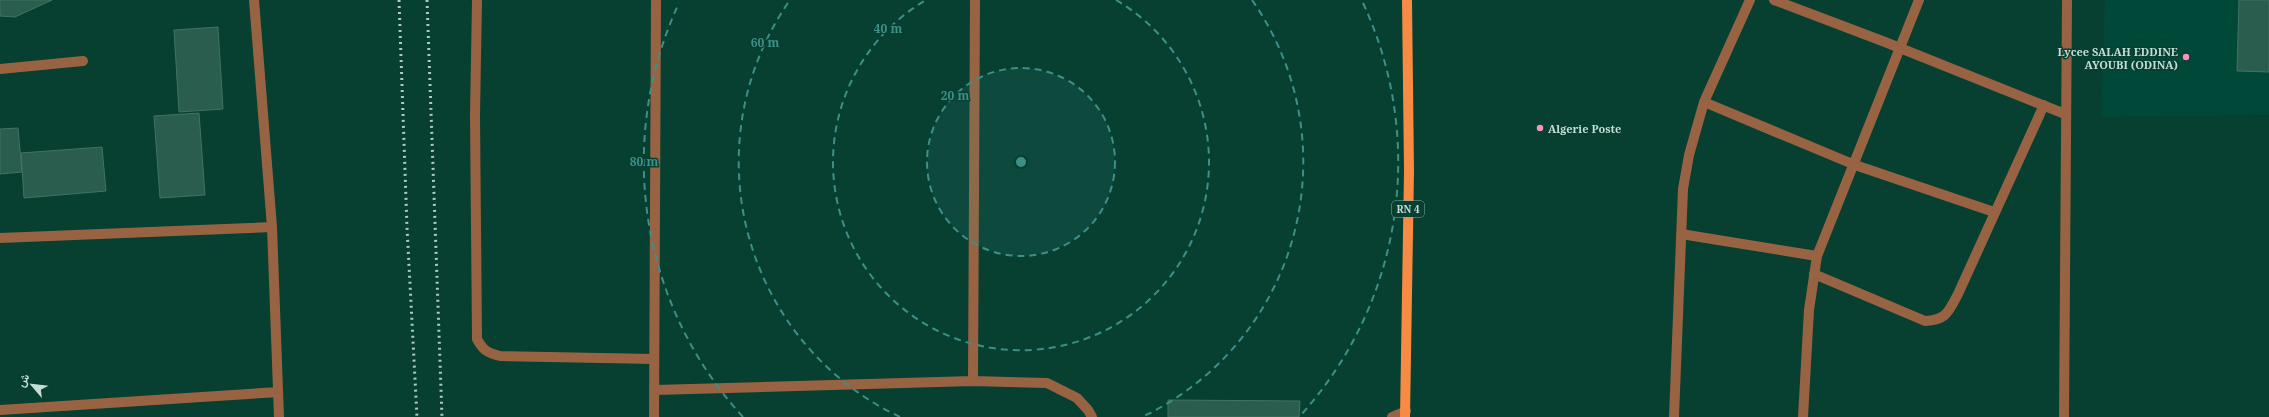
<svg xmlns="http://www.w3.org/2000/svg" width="2269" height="417" viewBox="0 0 2269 417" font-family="'Noto Serif',Vazirmatn,serif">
  <rect width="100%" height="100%" fill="#073f31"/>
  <path fill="#004938" d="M2105 0H2269V115L2101 117Z"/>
  <path fill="#2a5d4d" stroke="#407363" d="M0 0H52L15 17 0 16Z
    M2239 0H2269V72L2237 71Z
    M218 27 223 109 179 112 174 30Z
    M199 113 205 195 160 198 154 116Z
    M18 128 22 172 0 174V129Z
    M102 147 106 191 24 198 21 153Z
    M1168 400 1300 401 1299 417H1168Z"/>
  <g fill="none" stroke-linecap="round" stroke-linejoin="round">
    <path stroke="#986343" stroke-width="10" d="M254 0 272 227 279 417
      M477 0 475 115 477 339C483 350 487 353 500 356L654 359
      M1774 0 1885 42 2065 114
      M0 69 83 61
      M1704 102 1855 165 1994 212
      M1681 234 1817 256
      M0 238 272 227
      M1814 274 1925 321C1946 320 1948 313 1958 294L2044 105
      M973 381 975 0
      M654 390 973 381 1047 383 1077 398 1088 410 1092 417
      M0 410 278 392
      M654 417 656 0
      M1392 417 1406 411
      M1674 417 1683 189 1689 155 1704 102 1750 0
      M1803 417 1809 310 1817 256 1919 0
      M2064 417 2067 0"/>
    <path stroke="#f88b43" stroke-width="10" d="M1405 417 1409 171 1407 0"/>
    <path stroke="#adcac0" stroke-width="3" stroke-dasharray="2 4" stroke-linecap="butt" d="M399 0 407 227 417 417
      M427 0 442 417"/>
  </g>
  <circle cx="1021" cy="162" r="94" fill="#3c9088" fill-opacity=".12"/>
  <g fill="none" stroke="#3c9088" stroke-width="2" stroke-dasharray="7 5">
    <circle cx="1021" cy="162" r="94"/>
    <path d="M1116 0A188 188 0 1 1 926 0"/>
    <path d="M900 417A282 282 0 0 1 790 0M1252 0A282 282 0 0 1 1142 417"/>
    <path d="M743 417A377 377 0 0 1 679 3M1363 3A377 377 0 0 1 1299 417"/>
  </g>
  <g fill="#fc8fc2" stroke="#073f31" stroke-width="1.5">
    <circle cx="2186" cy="57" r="4"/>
    <circle cx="1540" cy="128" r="4"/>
  </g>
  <g text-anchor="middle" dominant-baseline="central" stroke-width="3" stroke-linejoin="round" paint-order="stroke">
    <rect fill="#073f31" stroke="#8caea4" stroke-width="1" x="1392" y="201" width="32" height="16" rx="3"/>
    <g font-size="10" font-weight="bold" fill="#c5ded5">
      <text x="1408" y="209">RN 4</text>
    </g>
    <g font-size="11" font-weight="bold" fill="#c5ded5" stroke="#073f31" text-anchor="end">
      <text x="2178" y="51">Lycee SALAH EDDINE<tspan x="2178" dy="13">AYOUBI (ODINA)</tspan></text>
      <text x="1548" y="128" text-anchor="start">Algerie Poste</text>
    </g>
  </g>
  <circle cx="1021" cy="162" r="6" fill="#3c9088" stroke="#073f31" stroke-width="2"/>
  <g font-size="12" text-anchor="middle" font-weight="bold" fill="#3c9088" stroke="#073f31" stroke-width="3" stroke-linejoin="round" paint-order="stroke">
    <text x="888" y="33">40 m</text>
    <text x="765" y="47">60 m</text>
    <text x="955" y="100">20 m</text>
    <text x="644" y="166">80 m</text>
  </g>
  <g transform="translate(32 385) rotate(298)" stroke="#073f31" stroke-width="3" paint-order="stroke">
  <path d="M0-3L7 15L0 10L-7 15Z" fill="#c5ded5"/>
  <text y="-6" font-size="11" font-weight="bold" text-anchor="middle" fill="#c5ded5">ش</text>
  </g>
</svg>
